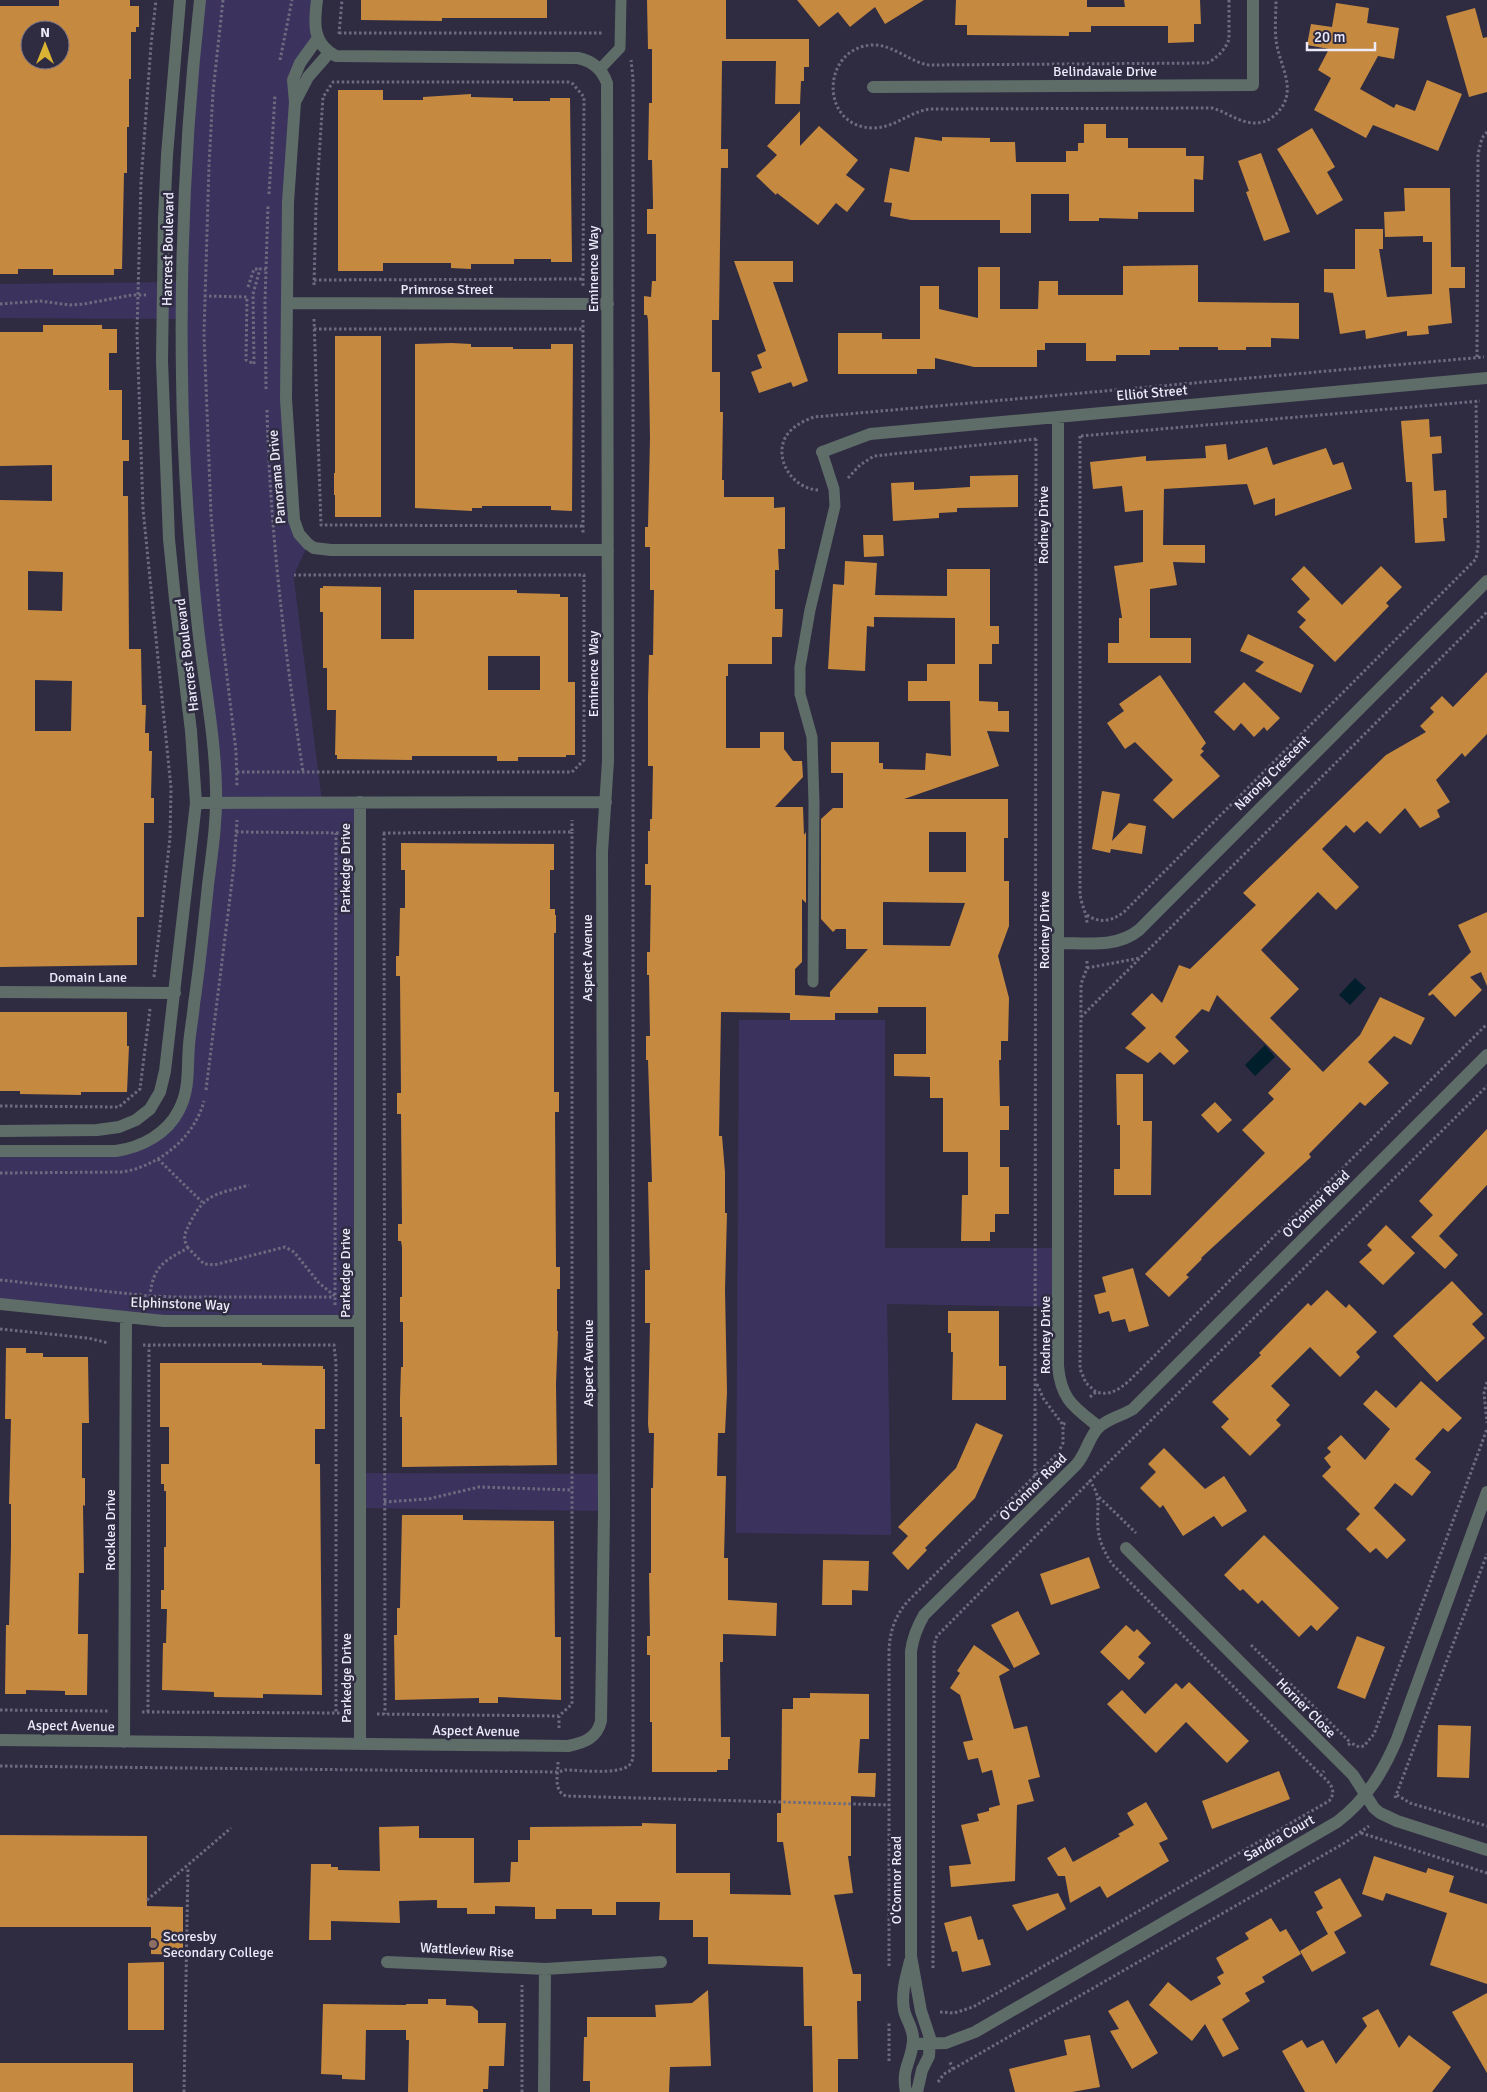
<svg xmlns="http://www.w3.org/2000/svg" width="1487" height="2092" viewBox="0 0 1487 2092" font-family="Signika,sans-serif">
  <rect width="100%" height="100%" fill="#2f2c42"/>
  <path fill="#3b335e" d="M200 0H317L315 30 300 63 288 202 293 510 308 544 294 575V580L322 802H360V1321H164L0 1304V1151H116L147 1142 179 1109 216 802 199 629 181 319 0 318V284L182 282Z
    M739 1020H885V1248H1060L1059 1307 887 1304 891 1535 736 1533Z
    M360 1473 604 1474V1511L360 1508Z"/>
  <path fill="#001e2c" d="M1355 978 1366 988 1350 1005 1339 995Z
    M1265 1045 1275 1057 1255 1076 1245 1065Z"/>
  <path fill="#c68940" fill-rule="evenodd" d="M59 0H130V6H139V27H136V32H131V79H129V127H127V173H124L122 269H114V275H53V269H18V274H0V6H59ZM30 30H60V60H30Z
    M361 0H547V18H442V21L361 20Z
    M647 0H726V39H809V67H804V81H801L800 104H775L776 61H722L721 149H728V168H721L719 320H712V372H720V412H723L722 480H724V497H774V508L785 507V549H778L779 570H775V609H783L782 637H772V664H728V676H726V748H760V732H784V749L793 761H802L803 777 775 807H803L804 835 806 832V903L802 899V962L795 969V995L830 997V992L868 949H846V929H836L833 932 821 919V819L833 808H843V773H831V742H879V763H883V769L925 770 926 753 951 756 950 701H908V681H927V664H955V618L874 617V627L867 626 865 671 828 669 833 584 844 585 845 561 877 563 875 595 947 596V569H990V626H999V644H992V664H979V701L998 702V711H1009V732L987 731 999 766 904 799H1008V838H1004V881H1009V926L998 956 1009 998 1008 1041H1001V1060H999L1000 1106H1009V1130H1000V1167H1009V1214H995V1232H990V1241H961L962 1195H968V1152H943V1098H930V1077L894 1076V1054H926V1007H878V1013H835V1020H790V1013L721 1012 719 1136H722L725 1172V1213H727L725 1290 727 1392 725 1433H718L717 1476H726L724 1558H728V1600L777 1603 776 1636 723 1634V1662H720L721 1737H730V1759H728V1770H717V1772H652V1722H650V1655H647V1636H650L649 1573H651V1488H653L654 1433H649L648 1424 650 1323H645V1270H650L648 1182H652L648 1060H646V1036H650L649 975H647V952H650L651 885H645V864H648V831H650V819H652L653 766H648V697L649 655H653L654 590H650V547H645V527H648L650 438 648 320 647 315H644V296L651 297 652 281H656V234H647V209H653V203L652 160H648L649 103H652V49H648ZM929 832H966V872H929ZM883 902 965 903 950 946 883 945Z
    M797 0H924L885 24 875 7 850 27 838 12 819 27Z
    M956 0H1087V7H1125L1124 0H1200L1201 24H1194V42L1168 43V26H1091V32H1069V36L967 35V25H955Z
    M1336 3 1369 8 1367 23 1399 28 1394 59 1378 56 1360 89 1394 108 1396 104 1415 111 1427 80 1462 94 1438 151 1373 125 1366 138 1314 110 1331 78 1318 70 1329 49 1307 45 1311 24 1332 27Z
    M1475 8 1483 38 1487 37V92L1469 97 1446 16Z
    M338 90H383V100H423V97L471 94V97L513 98V101H550V98H570L572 262H551V259H514V264H471V269L451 268V263H383V271H338Z
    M800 111V146L819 126 858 160 846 175 865 189 847 212 836 203 818 225 777 193 776 195 756 176 777 155 767 146Z
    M1084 124H1106V138H1128V148H1186V156H1204L1203 180 1194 179V212H1138V219L1099 218V221H1069V194H1031V233H1000V220H911L890 216 892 203 884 202 890 168 909 172 915 137 942 141V137L990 138V142H1015L1016 162H1066V151H1078V143H1084Z
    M1312 128 1335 167 1327 172 1343 200 1317 215 1277 149Z
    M1261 153 1290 232 1264 241 1246 192 1249 191 1238 161Z
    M1404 188H1450L1451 267H1465V288H1449L1452 323 1428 326 1429 334 1407 336V331L1366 339 1365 330 1340 334 1333 293 1324 292V269H1355V229H1383V249H1379L1387 297 1432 294V242H1423V236L1385 237 1384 212 1405 211Z
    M734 261H793V282H773L808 381 793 387 791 382 759 393 751 372 762 368 757 355 766 351Z
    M1198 265V302L1299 303V339L1271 338V347H1246V350H1218V347H1179V350H1150V355H1116V361H1086V343H1045V350H1037V367H974L935 358V369H917V374H838V333H882V339H920V286H939V309L978 318V267H1000V309H1038L1039 281H1058V295H1123V266Z
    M43 325H102V329H117V353H109V390H122V440H129V461H123V496H128L129 649H141L142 705H146L145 733H149V751H152L151 798H154V823H144V917H137V965L0 967V500L52 501V465L0 466V332H43ZM28 571 63 572 62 611 28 610ZM35 680 72 681 71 731H35Z
    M335 336H381V517H335V495H334V473H335Z
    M452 343 471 344V347H513V349H551V344H573L572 511 551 510V506H482V508H472V511L415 508V344Z
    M1429 419 1430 437 1441 436 1442 453 1432 454 1434 491 1446 490 1447 518H1443L1445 541 1415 543 1412 482H1406L1401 421Z
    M1226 444 1228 460 1267 447 1273 465 1326 448 1333 465 1343 462 1352 489 1275 516V498L1254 505 1247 484 1164 489 1163 545H1205V563L1173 562 1177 585 1150 589V638H1191V663H1108V643H1119V618H1122L1114 566 1143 562V510L1125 512 1122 486 1093 489 1090 462 1146 456V461L1206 458 1205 446Z
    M1018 475V507L957 508V512L939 513V518L893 521 891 483 914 482V490L937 489 970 487V476Z
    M863 535H883L884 556 864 557Z
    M1304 566 1342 605 1381 566 1402 587 1386 603 1389 606 1335 662 1299 627 1306 620 1297 612 1310 599 1291 579Z
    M323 586 381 587V639H414V590H517V593L560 594V597H568V682H575V755H566V757H518V761H497V756H412V760L337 759V755H335L336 710H327V668H323V612H320V588H323ZM488 656H540V690H488Z
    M1248 634 1314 665 1301 693 1255 671 1264 662 1240 651Z
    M1487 672V734L1465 757 1462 753 1436 780 1450 802 1437 810 1440 817 1420 828 1405 808 1380 834 1367 821 1354 833 1346 825 1322 849 1359 887 1336 910 1318 892 1261 950 1299 989 1270 1018 1323 1072 1360 1035 1380 997 1425 1018 1411 1045 1394 1036 1368 1062 1389 1083 1365 1106 1360 1102 1309 1154 1311 1157 1201 1258 1202 1259 1186 1275 1189 1277 1169 1297 1145 1274 1265 1153 1242 1130 1274 1099 1268 1093 1291 1069 1217 995 1209 1012 1202 1009 1175 1037 1189 1051 1174 1065 1160 1052 1148 1063 1125 1048 1146 1028 1131 1014 1152 993 1162 1003 1179 965 1190 969 1256 905 1243 893 1386 755 1426 732 1420 726 1434 712 1430 708 1442 696 1453 707Z
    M1160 675 1206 743 1201 749 1204 751 1200 755 1220 776 1173 819 1153 800 1173 780 1135 742 1125 749 1107 723 1124 711 1119 704Z
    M1244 682 1280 718 1267 731 1264 727 1254 737 1241 723 1234 731 1214 712Z
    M1102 791 1120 794 1112 841 1129 823 1146 826 1142 854 1111 849 1110 853 1092 849Z
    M401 843 554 844V870H550V909H555V915H556V933H554V1092H559V1112H555L556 1267H560V1289H557V1331H558L556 1384 557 1465 402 1467V1417H400V1399L401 1367H403V1322H400V1297H402V1247L401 1241H398V1224H402L401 1114H397V1093H401L400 976H396V956H399L400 908H405V870H401Z
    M1487 912V986L1481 972 1470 977 1482 990 1455 1017 1433 994 1429 996 1428 994 1471 952 1458 925Z
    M0 1012H127V1046H129L127 1092H81V1095L20 1094V1091H0Z
    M1116 1074H1143V1121H1152L1151 1195H1114V1169H1120V1125H1117Z
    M1215 1102 1232 1120 1218 1133 1201 1115Z
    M1487 1129V1185L1439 1236 1458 1255 1445 1269 1411 1237 1433 1215 1419 1201Z
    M1386 1225 1415 1253 1383 1285 1359 1262 1372 1250 1367 1245Z
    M1133 1268 1149 1326 1129 1332 1125 1319 1112 1322 1109 1311 1099 1314 1094 1295 1106 1292 1102 1277Z
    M1452 1281 1483 1314 1472 1324 1485 1338 1437 1382 1393 1336Z
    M1327 1290 1346 1308 1349 1304 1377 1332 1356 1352 1360 1357 1340 1377 1310 1347 1271 1386 1290 1405 1276 1420 1281 1425 1250 1456 1221 1427 1229 1419 1212 1402 1261 1355 1259 1353 1308 1303 1311 1306Z
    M948 1311H999V1366H1006V1400H952L953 1352H951V1333H948Z
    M6 1348H26V1353H43V1357H88L89 1423H82V1478H85V1506L83 1505 84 1573H79L78 1634H88L87 1695H65V1691L26 1690V1694H5L6 1625H9L11 1547V1504H9L11 1419H5Z
    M160 1363H262V1365L323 1366V1369H325V1429H315V1464H320L322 1695 263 1694V1698L214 1697V1692L162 1690 163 1643H166L167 1609H161V1590H164V1547H166V1491H164V1484H161V1464H169V1427H160Z
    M1421 1381 1462 1418 1448 1432 1443 1428 1415 1459 1431 1472 1412 1496 1395 1483 1374 1508 1406 1540 1387 1559 1376 1548 1370 1553 1346 1529 1360 1514 1322 1476 1331 1467 1324 1458 1331 1452 1327 1448 1341 1435 1365 1460 1390 1429 1363 1404 1376 1390 1396 1408Z
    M976 1423 1003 1435 975 1498 925 1548 927 1550 908 1570 892 1553 908 1536 898 1527 956 1468Z
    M1164 1448 1205 1489 1224 1476 1247 1511 1222 1527 1214 1516 1183 1536 1163 1505 1160 1508 1140 1488 1156 1472 1148 1464Z
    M402 1515H463V1520L554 1521 555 1637H561V1700L498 1697V1703H479V1698L395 1700 394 1635H397V1608H400Z
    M1264 1535 1339 1608 1317 1631 1311 1625 1299 1637 1262 1600 1258 1604 1243 1589 1240 1591 1224 1575Z
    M1089 1557 1100 1588 1051 1605 1040 1574Z
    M823 1560 869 1561 868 1591 852 1590V1605H822Z
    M1018 1611 1040 1654 1014 1668 991 1625Z
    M1126 1625 1134 1632 1137 1629 1151 1643 1138 1657 1145 1663 1129 1680 1100 1652Z
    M1357 1636 1385 1647 1365 1699 1337 1688Z
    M974 1645 1010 1670 999 1676 1014 1729 1027 1726 1040 1777 1028 1780 1034 1801 1017 1805 1015 1881 951 1887 949 1866 971 1864 961 1825 979 1821 977 1814 989 1811V1808L1000 1805 992 1770 982 1773 978 1758 968 1760 963 1742 973 1740 960 1695 950 1688 960 1673 957 1671Z
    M1189 1682 1249 1741 1227 1763 1186 1722 1156 1753 1107 1704 1122 1690 1145 1714 1176 1683 1182 1689Z
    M810 1693 869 1694V1739H860L858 1773H876L875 1797 851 1796V1856H848L853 1893 834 1895 853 1974H861V2001H857L858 2059H838V2092H813L812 2026H804L803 1967 708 1964V1937H693V1920H659L660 1902H616V1915H592V1909H556V1919H535V1907L495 1906V1914H467V1908H437V1900L399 1901 400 1923 331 1921V1940H309L311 1864H331V1867H338V1870L380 1871 379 1827 419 1826V1838H474V1883L510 1882 511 1862H518V1840H530V1827L642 1826V1823L676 1824V1873H730V1894L791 1895 783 1842H777V1813H781L782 1709H793V1698H810Z
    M1438 1725 1471 1726 1469 1778 1437 1777Z
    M1279 1771 1290 1799 1212 1829 1202 1801Z
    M1146 1802 1168 1839 1159 1843 1169 1861 1107 1898 1100 1886 1070 1903 1065 1876H1058L1047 1858 1065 1847 1073 1862 1120 1836 1118 1834 1134 1825 1127 1813Z
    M0 1835 147 1836V1906L183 1907V1955L151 1954V1927H0Z
    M1374 1856 1426 1873 1428 1868 1454 1876 1449 1892 1487 1904V1984L1430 1965 1447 1913 1386 1893 1383 1901 1362 1894Z
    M1340 1878 1362 1916 1334 1932 1346 1953 1312 1972 1300 1951 1328 1934 1316 1912 1323 1908 1314 1892Z
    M1058 1893 1066 1909 1027 1931 1012 1905Z
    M971 1916 978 1940 983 1939 991 1965 962 1972 957 1951 952 1952 944 1923Z
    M1271 1918 1280 1932 1286 1929 1301 1954 1262 1977 1265 1982 1245 1993 1250 2001 1222 2019 1239 2049 1223 2057 1205 2024 1192 2041 1149 2005 1168 1982 1191 2001 1221 1984 1217 1977 1224 1973 1216 1958 1249 1939 1245 1933Z
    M164 1962V2030H128V1963Z
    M708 1990 711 2066 670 2067 669 2092H590V2081H583L584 2037H587V2017H656L655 2005 692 2003Z
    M1487 1993V2073L1452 2012Z
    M428 1999H446V2005L472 2006 478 2011V2023H506L504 2066H489L488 2089H483V2092H408L409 2040H406V2030H366L365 2080 342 2079V2075L321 2074 323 2004 406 2005V2004H428Z
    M1128 2000 1158 2053 1132 2069 1110 2031 1119 2029 1108 2011Z
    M1378 2009 1399 2048 1409 2035 1451 2067 1432 2092H1305L1282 2051 1302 2040 1307 2048 1323 2040 1336 2064 1367 2026 1362 2018Z
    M1090 2035 1100 2087 1072 2092H1015L1009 2069 1067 2055 1064 2040Z
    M0 2063H133V2092H0Z"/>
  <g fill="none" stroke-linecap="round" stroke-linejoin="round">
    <path stroke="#6d6b7f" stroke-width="3" stroke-dasharray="2.5 2.5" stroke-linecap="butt" d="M223 0 213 92 209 165 204 334 211 514 220 619 236 751 237 787
      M1229 0V39C1226 49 1216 59 1207 63L929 65C909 62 893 44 872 45 821 48 819 127 873 128 895 128 910 111 931 109L1212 108C1227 112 1239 123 1255 123 1263 123 1270 120 1276 114 1298 93 1282 70 1277 46 1274 32 1276 15 1276 0
      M339 33H604
      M339 34 342 0
      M280 60 292 0
      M269 194 275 95
      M314 280 584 279
      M314 285 316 205 323 97 333 82H568L573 84 584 97 583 286
      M248 287 254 269H260
      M204 296 247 297 246 360 254 364 253 294 260 269H266
      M0 304 40 301 70 305 84 304 132 295H146
      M314 319 321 525 583 526
      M583 320V533
      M314 329H583
      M1477 357 1478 154 1482 138 1487 132
      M266 389 265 302 268 205
      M267 410C270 532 285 652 303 772
      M1080 436V893C1081 905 1087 913 1087 924
      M1081 436 1480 401
      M848 478 860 465 874 456 1037 439
      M818 490C794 489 774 461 785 438 791 427 803 421 814 417L1484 357
      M237 772H572L584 760V575H294
      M236 832 343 833
      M383 833 572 832V820
      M384 833 385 1714
      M1087 915C1100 924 1112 921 1124 912L1476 559 1478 547 1476 401
      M1087 961V968L1081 984 1080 1369 1086 1383 1096 1392
      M1087 968 1140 958
      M154 977 170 838 171 788 143 509 137 332 141 182 151 45 156 0
      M1081 1017 1487 612
      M206 1090 234 865 237 820
      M0 1106 119 1107 140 1089 150 1009
      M158 1159 202 1202
      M0 1173 123 1172C160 1165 194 1138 204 1101
      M188 1248C182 1238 185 1233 190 1223 205 1192 219 1194 249 1185
      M0 1280 150 1296
      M176 1297 150 1296C153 1266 164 1261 188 1248L204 1264 214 1265 285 1247 294 1252 319 1283 335 1296
      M176 1304V1297H334
      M335 1305 336 833
      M0 1329 88 1338 108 1343
      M143 1345H334L336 1363V1713
      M1487 1382 1484 1393 1487 1423
      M1037 1384 1043 1398 1063 1425
      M1090 1397 1096 1392C1110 1396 1118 1390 1129 1381L1487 1024
      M1035 1476 1036 439
      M1089 1480C1103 1498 1096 1508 1098 1528 1099 1542 1105 1553 1112 1564L1321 1775
      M1099 1497 1136 1533
      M384 1502 428 1499 479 1487 572 1490
      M1251 1645 1351 1743
      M0 1710 108 1711
      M142 1712 343 1713
      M148 1712 149 1346
      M377 1714 559 1716 572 1704V832
      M559 1728V1716
      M1348 1745 1351 1743 1359 1747 1364 1746 1374 1734 1487 1429
      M558 1762C558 1774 553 1791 566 1796L889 1805
      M0 1766 558 1772 565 1770C580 1770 616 1775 628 1766 633 1763 633 1757 633 1752V78L631 60
      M1397 1795 1410 1803 1487 1826
      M1395 1798 1487 1554
      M1361 1833 1487 1873
      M147 1900 231 1828
      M889 1966V1650C890 1631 895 1616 908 1601L1058 1453 1063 1443V1425L1067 1421
      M933 1968 934 1645 937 1636 1095 1476 1487 1086
      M940 2012 954 2013 973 2007 1329 1801C1338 1790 1329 1782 1321 1775L1324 1771
      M889 2061V2023
      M953 2069 1346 1842 1369 1826
      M938 2082 944 2074 953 2069 949 2060
      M184 2092 188 1867
      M522 2092V1985"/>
    <path stroke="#5f6d68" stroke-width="11" d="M600 69 620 48 621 0
      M813 982 814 803 812 737 800 694V667L810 610 835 506 834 489 822 452"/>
    <path stroke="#5f6d68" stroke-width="12" d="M318 38 300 63 293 80 295 102 288 202 286 399 294 520 299 534 308 544 314 548 331 550H608
      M873 87 1253 85V0
      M295 102 308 77 329 53
      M287 303 608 304
      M1058 417V1366C1061 1400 1074 1407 1099 1427
      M822 452 870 434 1487 378
      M360 802V1744
      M196 803 606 802
      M1059 943C1087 943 1117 948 1139 930L1487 581
      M0 992 175 993
      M0 1131 97 1130 119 1127 136 1120 150 1109 160 1092 165 1071 196 803 191 731 175 599 169 539 162 361 164 218 167 155 180 0
      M0 1151H116C142 1147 167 1134 179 1110 190 1089 187 1068 189 1045 190 1031 193 1017 194 1004 200 964 204 924 208 885 212 853 217 821 216 789 215 735 204 682 198 628 189 545 183 461 182 377 180 251 186 125 200 0
      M0 1304 164 1321H360
      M1126 1548 1353 1775 1374 1808 1380 1813 1397 1821 1487 1850
      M0 1740 568 1746C584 1743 597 1738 601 1721L604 1513 602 852 608 761 607 83C602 69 593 61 578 58L336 56C312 44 314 23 317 0
      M124 1742 126 1318
      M387 1962 545 1969 661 1962
      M913 2044 946 2043 975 2032 1337 1822C1366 1800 1383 1772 1397 1739L1487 1492
      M544 2092 545 1969
      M906 2092C901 2067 912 2062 913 2040 914 2029 906 2020 904 2010 901 1993 906 1977 910 1961
      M917 2092 922 2070 929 2056 930 2038 921 2011 911 1956V1651C913 1637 917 1627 924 1615L1076 1465C1086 1454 1088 1439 1098 1428 1108 1418 1122 1416 1133 1409L1487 1055"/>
  </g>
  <circle fill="#8d6e63" stroke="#2f2c42" stroke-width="2" cx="153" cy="1944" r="5"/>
  <g text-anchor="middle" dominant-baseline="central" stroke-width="5" stroke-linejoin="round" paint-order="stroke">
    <g font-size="14" fill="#ecebfa" stroke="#2f2c42">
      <text x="1105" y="71">Belindavale Drive</text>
      <text transform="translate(168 249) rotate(-89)">Harcrest Boulevard</text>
      <text transform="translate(593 269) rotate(-90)">Eminence Way</text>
      <text x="447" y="289">Primrose Street</text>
      <text transform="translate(1152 393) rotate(-5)">Elliot Street</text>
      <text transform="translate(277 477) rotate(-95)">Panorama Drive</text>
      <text transform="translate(1043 525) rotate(-90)">Rodney Drive</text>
      <text transform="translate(187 655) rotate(-97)">Harcrest Boulevard</text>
      <text transform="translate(593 674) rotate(-90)">Eminence Way</text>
      <text transform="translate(1272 773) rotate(-45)">Narong Crescent</text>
      <text transform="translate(345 868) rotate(-90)">Parkedge Drive</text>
      <text transform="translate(1044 930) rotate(-90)">Rodney Drive</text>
      <text transform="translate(587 958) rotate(-90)">Aspect Avenue</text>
      <text x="88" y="977">Domain Lane</text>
      <text transform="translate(1316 1204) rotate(-45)">O'Connor Road</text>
      <text transform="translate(345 1273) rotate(-90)">Parkedge Drive</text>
      <text transform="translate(180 1304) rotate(2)">Elphinstone Way</text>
      <text transform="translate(1045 1335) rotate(-90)">Rodney Drive</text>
      <text transform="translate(588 1363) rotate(-90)">Aspect Avenue</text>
      <text transform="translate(1033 1487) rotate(-45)">O'Connor Road</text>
      <text transform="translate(110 1530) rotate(-90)">Rocklea Drive</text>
      <text transform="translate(346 1678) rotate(-90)">Parkedge Drive</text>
      <text transform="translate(1306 1708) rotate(45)">Horner Close</text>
      <text transform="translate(71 1726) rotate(1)">Aspect Avenue</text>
      <text transform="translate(476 1731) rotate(1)">Aspect Avenue</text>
      <text transform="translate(1279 1838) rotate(-30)">Sandra Court</text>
      <text transform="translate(896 1880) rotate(-90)">O'Connor Road</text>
      <text transform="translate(467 1950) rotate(3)">Wattleview Rise</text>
    </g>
    <g font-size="14" fill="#ecebfa" stroke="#2f2c42" text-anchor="start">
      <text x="163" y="1936">Scoresby<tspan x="163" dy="16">Secondary College</tspan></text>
    </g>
  </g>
  <g transform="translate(45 45)"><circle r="24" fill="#2f2c42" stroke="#7b788c"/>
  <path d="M0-4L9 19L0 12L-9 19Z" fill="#dab334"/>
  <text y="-8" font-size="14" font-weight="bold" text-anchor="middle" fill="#ecebfa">N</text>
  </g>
  <path d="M1307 42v8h68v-8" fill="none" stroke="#ecebfa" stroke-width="2.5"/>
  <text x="1314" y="42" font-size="15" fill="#ecebfa" stroke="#2f2c42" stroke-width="4" paint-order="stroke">20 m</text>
</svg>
